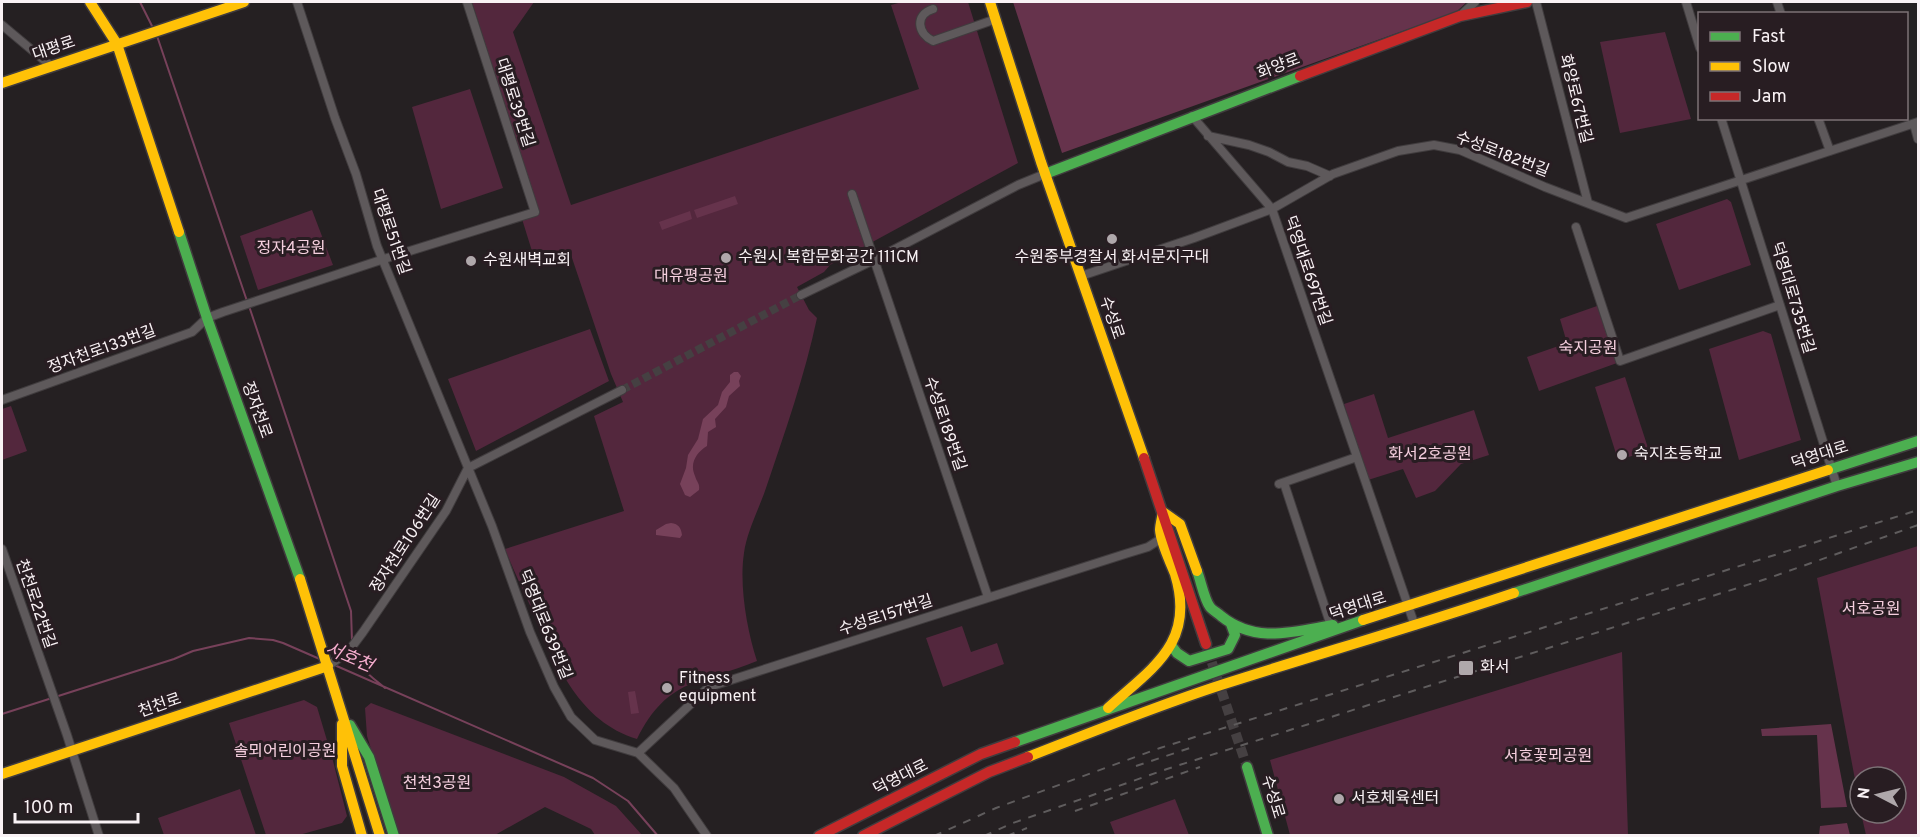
<svg xmlns="http://www.w3.org/2000/svg" width="1920" height="837" viewBox="0 0 1920 837" font-family="Overpass,'Noto Sans KR',sans-serif">
  <rect width="100%" height="100%" fill="#252022"/>
  <path fill="#53273d" d="M472 2H534L513 32 571 205 919 89 891 5 902 2H968L1018 163 830 265 824 272 797 287 809 310 817 318C805 375 785 432 766 488 759 509 747 531 744 553 739 585 747 631 757 661 701 684 668 677 637 739 579 721 558 667 535 616 525 594 514 572 505 549L624 511 594 416 623 402 611 374 570 252 536 264 522 219 539 213Z
    M1665 32 1691 119 1620 133 1600 42Z
    M470 89 503 188 441 209 412 107Z
    M1727 199 1731 202 1751 265 1679 290 1656 224Z
    M312 210 333 265 258 290 240 236Z
    M1597 306 1617 363 1539 391 1527 357 1567 343 1560 319Z
    M590 329 609 381 476 451 448 379Z
    M1763 331 1771 334 1801 440 1739 460 1709 349Z
    M1625 377 1649 451 1618 460 1595 387Z
    M1374 394 1388 438 1474 410 1489 455 1461 464 1435 491 1416 498 1403 469 1368 480 1344 404Z
    M11 406 27 451 2 460V409Z
    M1918 546V835H1866L1861 813H1896V777H1860V806L1817 578Z
    M962 626 971 652 997 643 1004 664 943 687 926 638Z
    M1622 652 1628 835H1290L1270 760Z
    M304 700 317 707 332 757 347 816 342 823 299 835H266L229 723Z
    M371 703 564 777 616 806 642 835H595L591 829 545 807 495 835H398L367 736 365 708Z
    M240 789 256 835H164L158 818Z
    M1175 799 1189 835H1115L1110 822Z"/>
  <path fill="#66334c" d="M1013 2H1467L1456 12 1062 153Z
    M735 196 738 204 697 218 694 210Z
    M690 211 692 219 662 230 659 222Z
    M635 691 639 713 631 714 628 692Z
    M1831 724 1847 807 1821 808 1817 735 1762 736 1761 729Z
    M1847 823 1850 835H1819L1820 826Z"/>
  <path fill="#77415a" d="M734 372H738L741 376 739 381 740 386 729 396 726 407 715 419 716 427 708 432 707 446C697 452 689 463 695 476 697 483 700 483 699 490L690 497 685 495 680 484 686 468 688 455 698 439 703 419 718 405 722 392 730 382V375Z
    M671 523C679 524 681 528 682 535L680 538 656 535V530L666 524Z"/>
  <g fill="none" stroke-linecap="round" stroke-linejoin="round">
    <path stroke="#77415a" stroke-width="2" d="M140 2 153 28
      M157 36 247 301
      M249 306 351 611 352 641
      M354 649C356 667 372 677 385 688
      M332 664 593 778 628 801 658 836
      M2 714 174 659 193 651 249 638 273 640 283 643 322 660"/>
    <path stroke="#454042" stroke-width="8" stroke-dasharray="8 4" stroke-linecap="butt" d="M622 390 801 295"/>
    <path stroke="#454042" stroke-width="10" stroke-dasharray="10 5" stroke-linecap="butt" d="M1207 648 1247 767"/>
    <defs>
      <path id="street" d="M297 2 335 118 356 174 377 246 492 526 530 632 554 687 571 717 595 740 638 753 674 788 707 836
        M1536 2 1588 203
        M1686 2 1700 48
        M1777 2 1781 14
        M933 9C914 15 918 34 933 41L996 19
        M1461 15 1475 2
        M2 25 51 66
        M1192 116 1272 209 1415 626
        M1721 118 1837 486
        M1818 118 1830 151
        M1914 124 1918 139
        M1208 136 1249 145 1269 152 1288 162 1307 166 1330 176
        M852 194 988 597
        M1576 227 1620 361 1780 305
        M1081 276 1194 238 1272 209 1333 174 1398 151 1434 145 1460 150 1545 187 1626 218 1918 122
        M801 295 874 260 1018 185 1045 174
        M2 400 192 332 207 318 223 312 384 259 535 212 467 2
        M468 468 622 390
        M1284 483 1332 629
        M1279 484 1357 457
        M2 549 67 735 99 836
        M328 666 348 652 363 632 446 511 468 468
        M638 753 709 687 1125 554 1148 547 1162 538"/>
      <path id="fast" d="M1045 174 1300 76
        M179 232 207 318 300 579
        M1828 470 1918 441
        M1197 571C1201 581 1204 599 1210 607 1212 610 1218 613 1221 616 1256 644 1292 632 1333 625
        M1514 593 1837 486 1918 462
        M1171 645 1177 653 1189 661 1228 649 1235 635 1231 624
        M350 725 369 757 394 836
        M1015 742 1363 620
        M1247 767 1268 836"/>
      <path id="slow" d="M90 2 117 44 179 232
        M990 2 1041 162 1144 458
        M2 83 244 2
        M300 579 380 836
        M1363 620 1828 470
        M1108 708C1153 667 1196 643 1175 574 1170 561 1161 544 1160 530 1160 525 1162 518 1163 512L1180 524 1197 571
        M342 724V766L362 836
        M1028 757C1092 732 1156 706 1221 685 1318 654 1416 626 1514 593
        M2 774 328 666"/>
      <path id="jam" d="M1300 76 1460 16 1527 2
        M1144 458 1206 644
        M819 836 981 754 1015 742
        M863 836 989 772 1028 757"/>
    </defs>
    <use href="#street" stroke="#403c3e" stroke-width="10"/>
    <use href="#fast" stroke="#403c3e" stroke-width="13"/>
    <use href="#slow" stroke="#403c3e" stroke-width="13"/>
    <use href="#jam" stroke="#403c3e" stroke-width="13"/>
    <use href="#street" stroke="#5e595b" stroke-width="8"/>
    <use href="#fast" stroke="#4caf50" stroke-width="10"/>
    <use href="#slow" stroke="#ffc107" stroke-width="10"/>
    <use href="#jam" stroke="#c62828" stroke-width="10"/>
    <path stroke="#5f5c5d" stroke-width="2" stroke-dasharray="8 8" stroke-linecap="butt" d="M1136 766 1190 748
      M1075 811 1200 767
      M934 836 996 808 1160 748 1918 510
      M984 836 1013 823 1167 769 1769 578 1918 525
      M1007 836 1027 828"/>
  </g>
  <g fill="#afa8ab" stroke="#281d22" stroke-width="2">
    <circle cx="1112" cy="239" r="6"/>
    <circle cx="726" cy="258" r="6"/>
    <circle cx="471" cy="261" r="6"/>
    <circle cx="1622" cy="455" r="6"/>
    <rect x="1458" y="660" width="16" height="16" rx="3"/>
    <circle cx="667" cy="688" r="6"/>
    <circle cx="1339" cy="799" r="6"/>
  </g>
  <g text-anchor="middle" dominant-baseline="central" stroke-width="6" stroke-linejoin="round" paint-order="stroke">
    <g font-size="16" fill="#f9f2f5" stroke="#281d22">
      <text transform="translate(54 49) rotate(-19)">대평로</text>
      <text transform="translate(1279 67) rotate(-21)">화양로</text>
      <text transform="translate(1575 99) rotate(76)">화양로67번길</text>
      <text transform="translate(514 103) rotate(72)">대평로39번길</text>
      <text transform="translate(1502 155) rotate(21)">수성로182번길</text>
      <text transform="translate(390 232) rotate(71)">대평로51번길</text>
      <text transform="translate(1307 271) rotate(71)">덕영대로697번길</text>
      <text transform="translate(1792 298) rotate(73)">덕영대로735번길</text>
      <text transform="translate(1111 318) rotate(71)">수성로</text>
      <text transform="translate(102 350) rotate(-20)">정자천로133번길</text>
      <text transform="translate(256 410) rotate(70)">정자천로</text>
      <text transform="translate(944 424) rotate(71)">수성로189번길</text>
      <text transform="translate(1820 456) rotate(-18)">덕영대로</text>
      <text transform="translate(406 544) rotate(-57)">정자천로106번길</text>
      <text transform="translate(35 604) rotate(71)">천천로22번길</text>
      <text transform="translate(1358 607) rotate(-18)">덕영대로</text>
      <text transform="translate(886 616) rotate(-18)">수성로157번길</text>
      <text transform="translate(544 625) rotate(68)">덕영대로639번길</text>
      <text transform="translate(160 706) rotate(-19)">천천로</text>
      <text transform="translate(901 778) rotate(-27)">덕영대로</text>
      <text transform="translate(1272 797) rotate(73)">수성로</text>
    </g>
    <g font-size="16" fill="#f5cfde" stroke="#281d22">
      <text x="291" y="249">정자4공원</text>
      <text x="691" y="277">대유평공원</text>
      <text x="1588" y="349">숙지공원</text>
      <text x="1430" y="455">화서2호공원</text>
      <text x="1871" y="610">서호공원</text>
      <text x="285" y="752">솔뫼어린이공원</text>
      <text x="1548" y="757">서호꽃뫼공원</text>
      <text x="437" y="784">천천3공원</text>
    </g>
    <g font-size="16" fill="#f9f2f5" stroke="#281d22" text-anchor="start">
      <text x="738" y="258">수원시 복합문화공간 111CM</text>
      <text x="1112" y="258" text-anchor="middle">수원중부경찰서 화서문지구대</text>
      <text x="483" y="261">수원새벽교회</text>
      <text x="1634" y="455">숙지초등학교</text>
      <text x="1480" y="668">화서</text>
      <text x="679" y="679">Fitness<tspan x="679" dy="18">equipment</tspan></text>
      <text x="1351" y="799">서호체육센터</text>
    </g>
    <g font-size="18" font-style="italic" fill="#f7aecf" stroke="#281d22">
      <text transform="translate(349 658) rotate(23)">서호천</text>
    </g>
  </g>
  <rect width="1920" height="837" fill="none" stroke="#f9f2f5" stroke-width="6"/>
  <rect x="1698" y="12" width="210" height="108" fill="#281d22" stroke="#7c7276" stroke-width="1.5"/>
  <rect x="1710" y="32" width="30" height="9" fill="#4caf50" stroke="#7c7276" stroke-width="1.5"/>
  <text x="1752" y="42" font-size="18" fill="#f9f2f5">Fast</text>
  <rect x="1710" y="62" width="30" height="9" fill="#ffc107" stroke="#7c7276" stroke-width="1.5"/>
  <text x="1752" y="72" font-size="18" fill="#f9f2f5">Slow</text>
  <rect x="1710" y="92" width="30" height="9" fill="#c62828" stroke="#7c7276" stroke-width="1.5"/>
  <text x="1752" y="102" font-size="18" fill="#f9f2f5">Jam</text>
  <g transform="translate(1878 795) rotate(277)"><circle r="28" fill="#281d22" stroke="#7c7276" stroke-width="1.5"/>
  <path d="M0-4.5L10 22L0 15L-10 22Z" fill="#afa8ab"/>
  <text y="-9" font-size="16" font-weight="bold" text-anchor="middle" fill="#f9f2f5">N</text>
  </g>
  <path d="M15 813v9h123v-9" fill="none" stroke="#f9f2f5" stroke-width="3"/>
  <text x="24" y="813" font-size="18" fill="#f9f2f5" stroke="#281d22" stroke-width="4.5" paint-order="stroke">100 m</text>
</svg>
